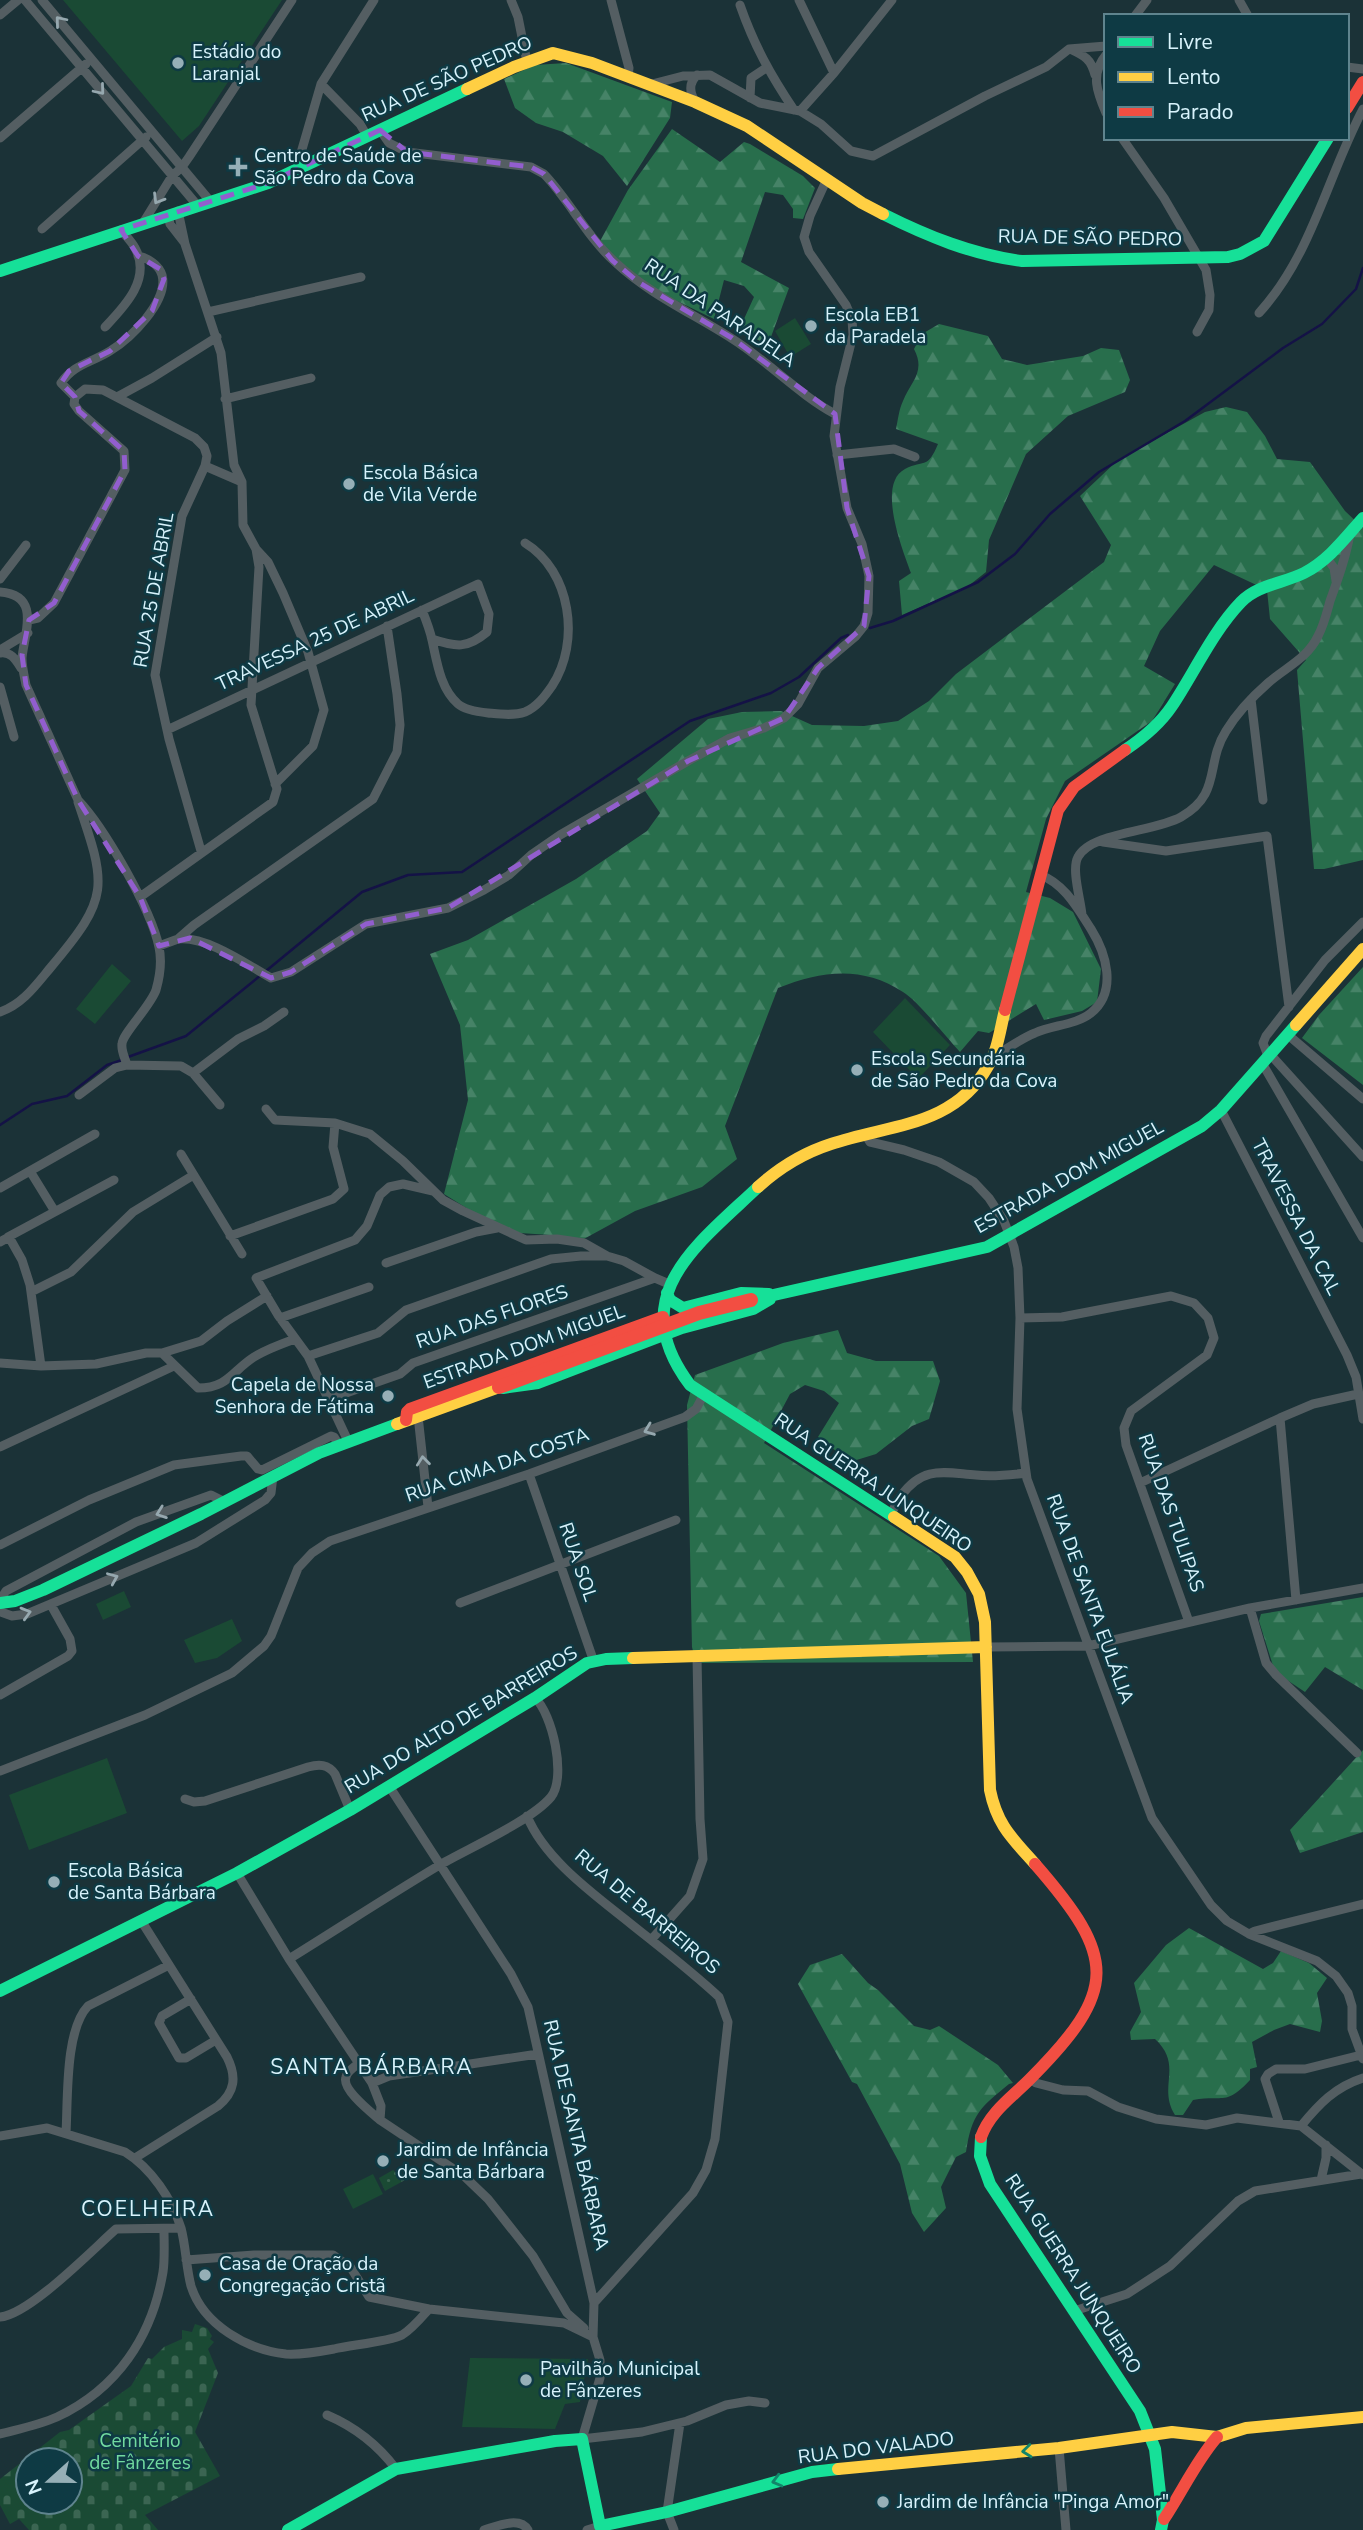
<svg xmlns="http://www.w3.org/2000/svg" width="1363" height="2530" viewBox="0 0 1363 2530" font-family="'Nunito Sans',sans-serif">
  <defs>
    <pattern id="forest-firs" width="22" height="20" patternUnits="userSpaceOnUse" patternTransform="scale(1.75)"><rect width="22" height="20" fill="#286e4c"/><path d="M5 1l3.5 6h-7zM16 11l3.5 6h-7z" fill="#468367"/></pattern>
    <pattern id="cemetery-stones" width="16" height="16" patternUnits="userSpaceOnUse" patternTransform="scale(1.75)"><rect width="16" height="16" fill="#1a4a34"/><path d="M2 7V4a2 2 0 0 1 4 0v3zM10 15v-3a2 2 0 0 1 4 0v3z" fill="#3b6552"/></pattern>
    <pattern id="park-dots" width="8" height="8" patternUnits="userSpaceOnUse" patternTransform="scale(1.75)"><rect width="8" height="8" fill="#1a4a34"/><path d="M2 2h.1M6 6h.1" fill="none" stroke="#3b6552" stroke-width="1.8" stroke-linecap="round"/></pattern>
  </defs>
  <rect width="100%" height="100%" fill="#1b3237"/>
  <path fill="#1a4a34" d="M63 0H282L199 126 182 141Z
    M795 318 811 344 790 357 775 331Z
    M112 964 131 981 95 1024 76 1009Z
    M905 998 950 1045 918 1079 873 1032Z
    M124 1591 131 1607 103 1620 96 1604Z
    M232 1619 242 1641 217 1658 195 1663 184 1640Z
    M107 1758 127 1813 29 1850 9 1795Z
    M373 2174 383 2194 353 2209 343 2189Z
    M470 2358 588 2359 580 2402 565 2404 555 2429 462 2427Z"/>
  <path fill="url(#forest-firs)" d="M566 63 672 102 670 118 627 186 603 156 563 132 536 123 515 108 504 79 535 65Z
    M672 129 720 162 744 142 750 144 803 176 815 188 803 219 793 218V209L783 195 765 192 741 262 789 288 768 345 739 330 754 297 744 286 724 280 714 319 638 282 599 243 628 190Z
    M939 324 988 336 1002 359 1027 365 1083 356 1101 348 1119 350 1130 380 1125 392 1068 416 1026 454 989 540 986 572 967 587 902 615 899 581 911 573C903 551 876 484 905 469 925 459 927 470 938 444L896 429C898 420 899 409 903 401 911 381 926 372 914 349L922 334Z
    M1226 407 1247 412 1265 436 1277 459 1310 462 1345 511 1363 528V860L1324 869H1314L1297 670 1306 660 1270 619 1267 590 1214 565 1160 631 1144 666 1175 684 1152 721 1065 781 1046 819 1026 892 1050 898 1073 912 1101 969 1097 1002 1082 1011 1044 1020 1036 1004 989 1033 978 1031 960 1052C946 1037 919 1002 903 992 862 965 821 971 778 988L725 1126 737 1159 702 1187 635 1211 582 1240 550 1235 520 1233 476 1214 444 1194 468 1100 460 1025 430 954 468 940 576 879 647 831 660 813 637 779 708 719 742 712 781 711 812 725 864 726 898 721 929 701 956 674 1104 562 1111 545 1080 496 1118 460 1205 412Z
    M1363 967V1085L1302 1038 1319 1015Z
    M838 1330 847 1353 876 1361H933L940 1381 929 1419 912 1426 876 1454 850 1462 818 1437 839 1403 824 1391 805 1385 790 1394 764 1443 939 1556 966 1593 973 1662 696 1663 692 1647 687 1405 695 1375 783 1343Z
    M1363 1597V1690L1325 1667 1305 1692 1275 1672 1259 1621 1261 1614Z
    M1363 1750V1832L1300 1853 1290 1830Z
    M1189 1928 1263 1969 1273 1963 1281 1951 1309 1963 1327 1978 1317 1993 1322 2021 1320 2032 1290 2024 1274 2030 1252 2042 1257 2067 1250 2069V2080C1225 2107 1223 2094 1193 2100L1183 2115H1175C1157 2086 1184 2066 1155 2039L1131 2040 1130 2032 1141 2012 1134 1983 1166 1945Z
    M842 1954 868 1983 878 1990 914 2026 930 2030 939 2026 998 2065 1013 2083 1009 2084C980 2108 972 2113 966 2152L956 2157 941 2187 946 2208 924 2232 912 2213 900 2164 857 2084 852 2082 798 1984 810 1965Z"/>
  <path fill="url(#cemetery-stones)" fill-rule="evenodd" d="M195 2324 207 2328 212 2336 210 2339 214 2342 208 2349 218 2373 195 2432 220 2476 145 2515 158 2530H29L19 2519 10 2524 0 2505V2479L60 2432 69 2430 131 2386 148 2358 152 2359 164 2347 182 2339V2330L192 2332ZM28 2460H70V2502H28Z"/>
  <path fill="url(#park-dots)" d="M393 2170 405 2180 385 2191 379 2178Z"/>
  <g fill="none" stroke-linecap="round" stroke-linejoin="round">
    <path stroke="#141246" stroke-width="2.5" d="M870 628 893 621 978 582 1015 554 1050 514 1099 472 1185 421 1283 348 1322 324 1356 289 1363 268
      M266 971 362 892 408 875 462 872 690 721 771 693 799 677 841 638 848 635
      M128 1057 186 1036 261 975
      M0 1125 32 1104 67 1096 107 1065 122 1060"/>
    <path stroke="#545e62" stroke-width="9" d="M25 0 197 205
      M42 0 210 201
      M511 0 518 17 527 62
      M611 0 629 68 628 77
      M799 0 834 73
      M1239 0 1248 16
      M740 5C754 45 770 74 794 110
      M0 15 18 0
      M1135 16 1147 0
      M1070 49C1085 56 1091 59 1095 75
      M1106 55C1090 74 1097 92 1106 113
      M1347 67 1363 69
      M321 84 360 124 367 136
      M652 84 683 76 710 75 760 103 800 111 821 124 851 151 873 156 985 96 1046 67 1069 49 1106 46
      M750 98 751 78 766 68
      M695 102C690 92 688 84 697 75
      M800 111 834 73 892 0
      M380 130 389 143 407 152 531 167 544 174C570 201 587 237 615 262 649 294 692 313 731 338 768 361 798 394 835 414
      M0 138 86 64
      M1122 138 1164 198 1206 270 1210 295 1209 310 1197 332
      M296 170 321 84 374 0
      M168 215 170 224 184 242
      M143 223 172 176 182 167 189 157 292 0
      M42 229 146 137
      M208 312 361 277
      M1259 313C1312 255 1327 177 1363 109
      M105 327C124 307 152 279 135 248 132 242 126 236 121 230
      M75 397 85 389 103 390 195 438 204 447 207 456 205 466 182 516 155 675 169 739 201 851
      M117 397 152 378 217 337
      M225 399 311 378
      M837 455 894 449 915 457
      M205 466 242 482
      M256 549 268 562 283 593 308 652 324 710 313 746 275 784
      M1327 558 1334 568 1336 581
      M0 579 26 545
      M0 592C42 595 24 634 22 658 22 667 24 675 26 685L78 800C104 827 151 909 159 947 162 961 160 976 156 990 150 1007 122 1034 122 1044 121 1051 125 1058 127 1065
      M422 610C426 620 430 630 432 640 437 662 440 688 458 704 465 710 479 712 488 713 499 714 514 716 525 712 537 707 545 696 552 686 581 642 571 571 525 543
      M29 620 38 618 54 603 125 470 124 451 79 411 74 404 75 397 61 383C74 364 91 363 110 351 130 339 169 301 162 275 159 265 148 258 138 256
      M0 650 28 633
      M0 653C11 651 16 660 21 668
      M0 687 14 737
      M1251 699 1263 800
      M167 730 478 584 489 614 487 632C467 649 456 647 432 639
      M1103 842 1166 851 1267 836 1289 1007
      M140 897 273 802 277 789 251 705 259 567 256 549 243 525 242 482 234 465 221 353 185 244 178 211
      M1082 915C1081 901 1071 869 1078 857 1091 832 1155 832 1181 817 1222 794 1205 764 1226 731 1237 713 1252 697 1268 683 1286 667 1307 659 1318 636 1324 625 1327 612 1330 601 1338 579 1346 557 1350 534
      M178 939C207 936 246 964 271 978L291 972 366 924 448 908 484 890 509 875 531 855 560 835 688 761 730 738 764 728 784 718 798 704 818 668 856 636 864 626 868 613 869 576 862 544 847 508 834 436 840 387 853 335 852 319 846 305 809 252 804 237 810 216 826 181
      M159 946 178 939 194 925 373 799 397 752 400 725 397 694 387 626
      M0 1012C23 1004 36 985 51 967 110 897 107 887 78 802
      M1287 1034 1363 1099
      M1270 1054 1363 1157
      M1268 1056 1263 1043 1266 1036 1325 960 1363 922
      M993 1057C1007 1049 1020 1039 1035 1033 1053 1025 1076 1025 1091 1013 1118 991 1106 953 1091 929 1078 909 1064 883 1040 875
      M1262 1063 1363 1238
      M193 1073 238 1039 264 1026 284 1012
      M79 1095 115 1068 127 1065 181 1066 193 1073 220 1105
      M266 1109 275 1120 335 1123 370 1134 403 1161 443 1200 463 1211 526 1240 557 1239 584 1243 607 1256
      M1221 1110 1347 1355 1356 1377 1363 1419
      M865 1134 870 1142 904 1150 939 1162 974 1182 989 1198 1004 1221 1014 1247 1018 1268 1020 1318 1017 1409 1027 1479 1152 1818 1211 1905 1227 1921 1249 1934 1317 1961 1336 1976 1348 1993 1352 2006V2029L1363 2059
      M181 1154 242 1254
      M30 1171 54 1210
      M0 1188 95 1134
      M230 1236 333 1199 344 1189 333 1147 335 1123
      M8 1237 114 1180
      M0 1242 9 1237 22 1260 30 1285 41 1366 96 1364 146 1353H162L198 1388C228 1388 232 1371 254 1357 267 1349 281 1344 295 1339
      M386 1263 476 1232 497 1228
      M31 1292 71 1272 133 1212 192 1176
      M280 1318 369 1287
      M1020 1318 1062 1317 1171 1296 1194 1303 1208 1318 1214 1338 1207 1355 1131 1411 1124 1428 1126 1445 1189 1622
      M162 1353 201 1341 227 1321 267 1296
      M308 1356 378 1333 406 1310 551 1259 581 1256H607L624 1261 655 1278
      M0 1363 41 1366
      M329 1399 400 1374 413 1363 655 1278 669 1284
      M418 1416 428 1507
      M1280 1418 1296 1600
      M348 1441 308 1356 278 1315 256 1278 355 1240 367 1226 380 1195 389 1187 403 1184 433 1191
      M0 1447 174 1366
      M529 1474 594 1662
      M1140 1483 1280 1418 1313 1404 1358 1394
      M890 1515C894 1509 897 1502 901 1496 923 1465 945 1473 976 1475 992 1477 1010 1475 1026 1473
      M0 1545 89 1500 174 1465 241 1456H247L258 1469 262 1470 331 1436 334 1437 339 1445
      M0 1600 6 1591 136 1522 211 1495 225 1502
      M460 1603 676 1520
      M1250 1608 1266 1663 1276 1675 1357 1753
      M1 1612 12 1616 27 1614 196 1543 265 1500 271 1493 273 1476
      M986 1647 1088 1646 1250 1608 1363 1588
      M0 1695 68 1656 72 1651 70 1639 51 1605
      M0 1771 145 1715 232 1673 264 1646 271 1636 298 1568 312 1553 330 1541 529 1474 685 1417 696 1409 704 1394
      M389 1786 511 1974 528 2007 594 2303 593 2337 600 2360V2378L582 2439 642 2432 687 2421 726 2405 749 2401 765 2403
      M185 1799 194 1802 205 1801 308 1767C319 1764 328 1764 335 1774L350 1810
      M527 1816C545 1860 595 1895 631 1924 661 1948 691 1971 719 1997L728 2022 715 2139 706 2170 693 2193 594 2303
      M237 1873 289 1959 372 2083 381 2106 380 2120C372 2113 341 2089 346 2077 347 2072 354 2067 358 2064
      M1249 1934 1255 1931 1363 1904
      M651 1940 690 1896 703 1859 700 1819 697 1656
      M289 1959C339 1928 388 1896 438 1866 467 1849 531 1821 551 1797 567 1777 552 1713 535 1698
      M191 1999 162 2016 159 2023 179 2058H186L216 2040
      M1030 2079 1036 2083 1063 2090 1088 2091 1118 2107 1156 2119 1206 2125 1237 2118 1301 2126 1363 2175
      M372 2083 389 2076 538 2054
      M380 2120 464 2176 488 2199 533 2256 567 2313 584 2328
      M1279 2122 1265 2079 1268 2074 1276 2069H1305L1361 2055
      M1301 2126C1319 2104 1335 2087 1363 2078
      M66 2133C68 2098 65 2030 88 2006L169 1965
      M0 2136 47 2128 125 2152C151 2168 172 2199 181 2228 186 2247 186 2267 191 2286 203 2325 248 2350 286 2354 302 2355 318 2352 334 2349 350 2345 388 2342 402 2335 412 2329 421 2318 429 2309
      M135 2158 218 2106C235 2092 237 2077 227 2057L142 1922
      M1321 2180 1326 2158V2145
      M186 2260 254 2255H333L351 2268 369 2297 429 2309 564 2323 593 2337
      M1074 2311 1127 2294 1170 2266 1238 2201 1255 2191 1361 2174
      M0 2317C29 2315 92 2250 116 2229L180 2228
      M327 2415C355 2427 378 2445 396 2469
      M0 2434C19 2429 39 2425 57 2417 117 2389 152 2337 163 2272 165 2259 164 2243 164 2229
      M1059 2448 1066 2530
      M484 2530C497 2526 520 2516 528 2530
      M587 2530 600 2526
      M674 2530 667 2512 680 2423"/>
    <path stroke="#16e098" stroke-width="12" d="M883 214C927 236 973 255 1022 261L1228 257 1240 254 1264 241 1328 138
      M0 271 268 183 467 89
      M1125 750C1143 738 1160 724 1172 706 1194 673 1213 631 1241 602 1257 585 1284 583 1304 573 1329 560 1345 538 1363 518
      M758 1187C697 1245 623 1296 690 1385L894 1517
      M667 1293 670 1300 683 1308 741 1293 769 1294
      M751 1300 987 1247 1202 1126 1221 1110 1296 1025
      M503 1388 538 1383 682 1328 753 1309 770 1299
      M0 1603 15 1601 43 1590 201 1514 319 1453 397 1424
      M0 1991 237 1873 350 1810 535 1698 587 1663 606 1659 633 1658
      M981 2137 980 2156 990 2184 1140 2411 1155 2449 1163 2520 1161 2530
      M288 2530 396 2469 555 2441 582 2439 600 2526 667 2512 812 2472 838 2469"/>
    <path stroke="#ffcf43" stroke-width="12" d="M467 89 514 67 553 53 592 63 695 102 747 126 862 203 883 214
      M1296 1025 1363 949
      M758 1187C780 1167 803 1153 831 1144 890 1124 954 1127 988 1066 998 1050 1000 1029 1005 1010
      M397 1424 499 1387
      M894 1517 955 1557 967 1572 979 1594 985 1622 990 1790C997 1825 1012 1838 1035 1864
      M633 1658 986 1647
      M838 2469 1059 2448 1172 2432 1217 2437 1246 2428 1363 2417"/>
    <path stroke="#f24e42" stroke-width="12" d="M1347 108 1363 82
      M1005 1010 1058 810 1074 787 1125 750
      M406 1420 407 1412 410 1409 663 1317
      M981 2137C990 2112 1011 2098 1029 2080 1119 1990 1117 1958 1035 1864
      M1164 2519C1182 2492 1196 2461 1217 2437"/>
    <path stroke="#f24e42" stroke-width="14" d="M499 1387 699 1313 751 1300"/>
  </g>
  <defs><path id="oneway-chevron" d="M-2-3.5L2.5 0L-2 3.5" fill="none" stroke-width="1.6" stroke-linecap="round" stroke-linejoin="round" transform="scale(1.75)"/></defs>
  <g stroke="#96a8af">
    <use href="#oneway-chevron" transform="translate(60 21) rotate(-130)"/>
    <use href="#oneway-chevron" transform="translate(100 90) rotate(50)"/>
    <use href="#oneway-chevron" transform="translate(158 199) rotate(121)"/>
    <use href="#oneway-chevron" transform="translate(649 1430) rotate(159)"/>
    <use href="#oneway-chevron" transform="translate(423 1461) rotate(-96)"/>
    <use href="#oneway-chevron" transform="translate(161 1513) rotate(160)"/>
    <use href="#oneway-chevron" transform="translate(113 1578) rotate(-23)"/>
    <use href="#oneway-chevron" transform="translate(26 1613) rotate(-16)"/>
  </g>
  <g stroke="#12856a">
    <use href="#oneway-chevron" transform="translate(1027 2451) rotate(174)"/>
    <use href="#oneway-chevron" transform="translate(777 2481) rotate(165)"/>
  </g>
  <path fill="none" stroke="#925ece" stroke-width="5" stroke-dasharray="14 9" stroke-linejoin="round" d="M380 130 407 152 531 167 544 174 612 260 638 282 732 338 835 414 847 508 869 576 864 626 818 668 784 718 688 761 448 908 366 924 291 972 271 978 190 938 159 946 140 897 78 800 26 685 22 655 29 620 54 603 125 470 124 451 79 411 75 397 61 383 69 371 110 351 152 311 164 279 160 269 138 256 121 230 268 183Z"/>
  <g fill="#96afb7" stroke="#0e3a44" stroke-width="2.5">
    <circle cx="178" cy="63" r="7"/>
    <path d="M234.5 156.5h7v7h7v7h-7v7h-7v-7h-7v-7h7z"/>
    <circle cx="811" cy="326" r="7"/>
    <circle cx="349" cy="484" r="7"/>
    <circle cx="857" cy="1070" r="7"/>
    <circle cx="388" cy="1396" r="7"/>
    <circle cx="54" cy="1882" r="7"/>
    <circle cx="383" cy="2161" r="7"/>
    <circle cx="205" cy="2275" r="7"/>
    <circle cx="526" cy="2380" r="7"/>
    <circle cx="883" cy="2502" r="7"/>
  </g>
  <g text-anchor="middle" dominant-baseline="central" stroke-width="5" stroke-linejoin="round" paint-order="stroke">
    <g font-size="19" fill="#d8f3fc" stroke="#0e3a44" text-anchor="start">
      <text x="192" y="52">Estádio do<tspan x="192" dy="22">Laranjal</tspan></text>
      <text x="254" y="156">Centro de Saúde de<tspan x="254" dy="22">São Pedro da Cova</tspan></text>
      <text x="825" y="315">Escola EB1<tspan x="825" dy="22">da Paradela</tspan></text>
      <text x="363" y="473">Escola Básica<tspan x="363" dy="22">de Vila Verde</tspan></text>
      <text x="871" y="1059">Escola Secundária<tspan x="871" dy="22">de São Pedro da Cova</tspan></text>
      <text x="374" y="1385" text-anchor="end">Capela de Nossa<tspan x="374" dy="22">Senhora de Fátima</tspan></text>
      <text x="68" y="1871">Escola Básica<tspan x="68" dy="22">de Santa Bárbara</tspan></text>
      <text x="397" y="2150">Jardim de Infância<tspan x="397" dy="22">de Santa Bárbara</tspan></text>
      <text x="219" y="2264">Casa de Oração da<tspan x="219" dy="22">Congregação Cristã</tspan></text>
      <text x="540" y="2369">Pavilhão Municipal<tspan x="540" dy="22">de Fânzeres</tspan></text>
      <text x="897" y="2502">Jardim de Infância "Pinga Amor"</text>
    </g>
    <g font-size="19" fill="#d8f3fc" stroke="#0e3a44">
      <text transform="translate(447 79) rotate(-24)">RUA DE SÃO PEDRO</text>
      <text transform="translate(1090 238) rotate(1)">RUA DE SÃO PEDRO</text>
      <text transform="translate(720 313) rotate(34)">RUA DA PARADELA</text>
      <text transform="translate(154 590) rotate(-80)">RUA 25 DE ABRIL</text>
      <text transform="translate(315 640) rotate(-25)">TRAVESSA 25 DE ABRIL</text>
      <text transform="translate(1069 1177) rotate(-29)">ESTRADA DOM MIGUEL</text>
      <text transform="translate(1296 1217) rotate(63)">TRAVESSA DA CAL</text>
      <text transform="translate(492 1317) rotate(-19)">RUA DAS FLORES</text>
      <text transform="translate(524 1347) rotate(-20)">ESTRADA DOM MIGUEL</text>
      <text transform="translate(497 1465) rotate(-19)">RUA CIMA DA COSTA</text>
      <text transform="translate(873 1483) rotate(34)">RUA GUERRA JUNQUEIRO</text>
      <text transform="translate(1171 1513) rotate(71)">RUA DAS TULIPAS</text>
      <text transform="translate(578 1562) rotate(71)">RUA SOL</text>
      <text transform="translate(1090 1599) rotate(70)">RUA DE SANTA EULÁLIA</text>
      <text transform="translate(461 1720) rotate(-31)">RUA DO ALTO DE BARREIROS</text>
      <text transform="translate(647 1912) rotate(40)">RUA DE BARREIROS</text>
      <text transform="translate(576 2135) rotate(77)">RUA DE SANTA BÁRBARA</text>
      <text transform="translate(1073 2274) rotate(57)">RUA GUERRA JUNQUEIRO</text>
      <text transform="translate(876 2448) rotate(-7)">RUA DO VALADO</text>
    </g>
    <g font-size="19" fill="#71d99f" stroke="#0e3a44">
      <text x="140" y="2441">Cemitério<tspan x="140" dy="22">de Fânzeres</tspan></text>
    </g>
    <g font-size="21" letter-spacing="2" fill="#d8f3fc" stroke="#0e3a44">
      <text x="372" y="2067">SANTA BÁRBARA</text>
      <text x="148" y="2209">COELHEIRA</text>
    </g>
  </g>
  <rect x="1104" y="14" width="245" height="126" fill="#0e3a44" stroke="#5f848e" stroke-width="2"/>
  <rect x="1118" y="37" width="35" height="10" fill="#16e098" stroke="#5f848e" stroke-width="2"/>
  <text x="1167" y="49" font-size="21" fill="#d8f3fc">Livre</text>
  <rect x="1118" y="72" width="35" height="10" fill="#ffcf43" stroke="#5f848e" stroke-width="2"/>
  <text x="1167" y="84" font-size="21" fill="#d8f3fc">Lento</text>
  <rect x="1118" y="107" width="35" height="10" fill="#f24e42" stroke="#5f848e" stroke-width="2"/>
  <text x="1167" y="119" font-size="21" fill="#d8f3fc">Parado</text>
  <g transform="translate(49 2481) rotate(249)"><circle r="33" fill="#0e3a44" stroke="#5f848e" stroke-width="2"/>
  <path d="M0-5L12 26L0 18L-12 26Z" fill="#96afb7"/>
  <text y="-10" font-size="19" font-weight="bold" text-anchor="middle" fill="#d8f3fc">N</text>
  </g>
</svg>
